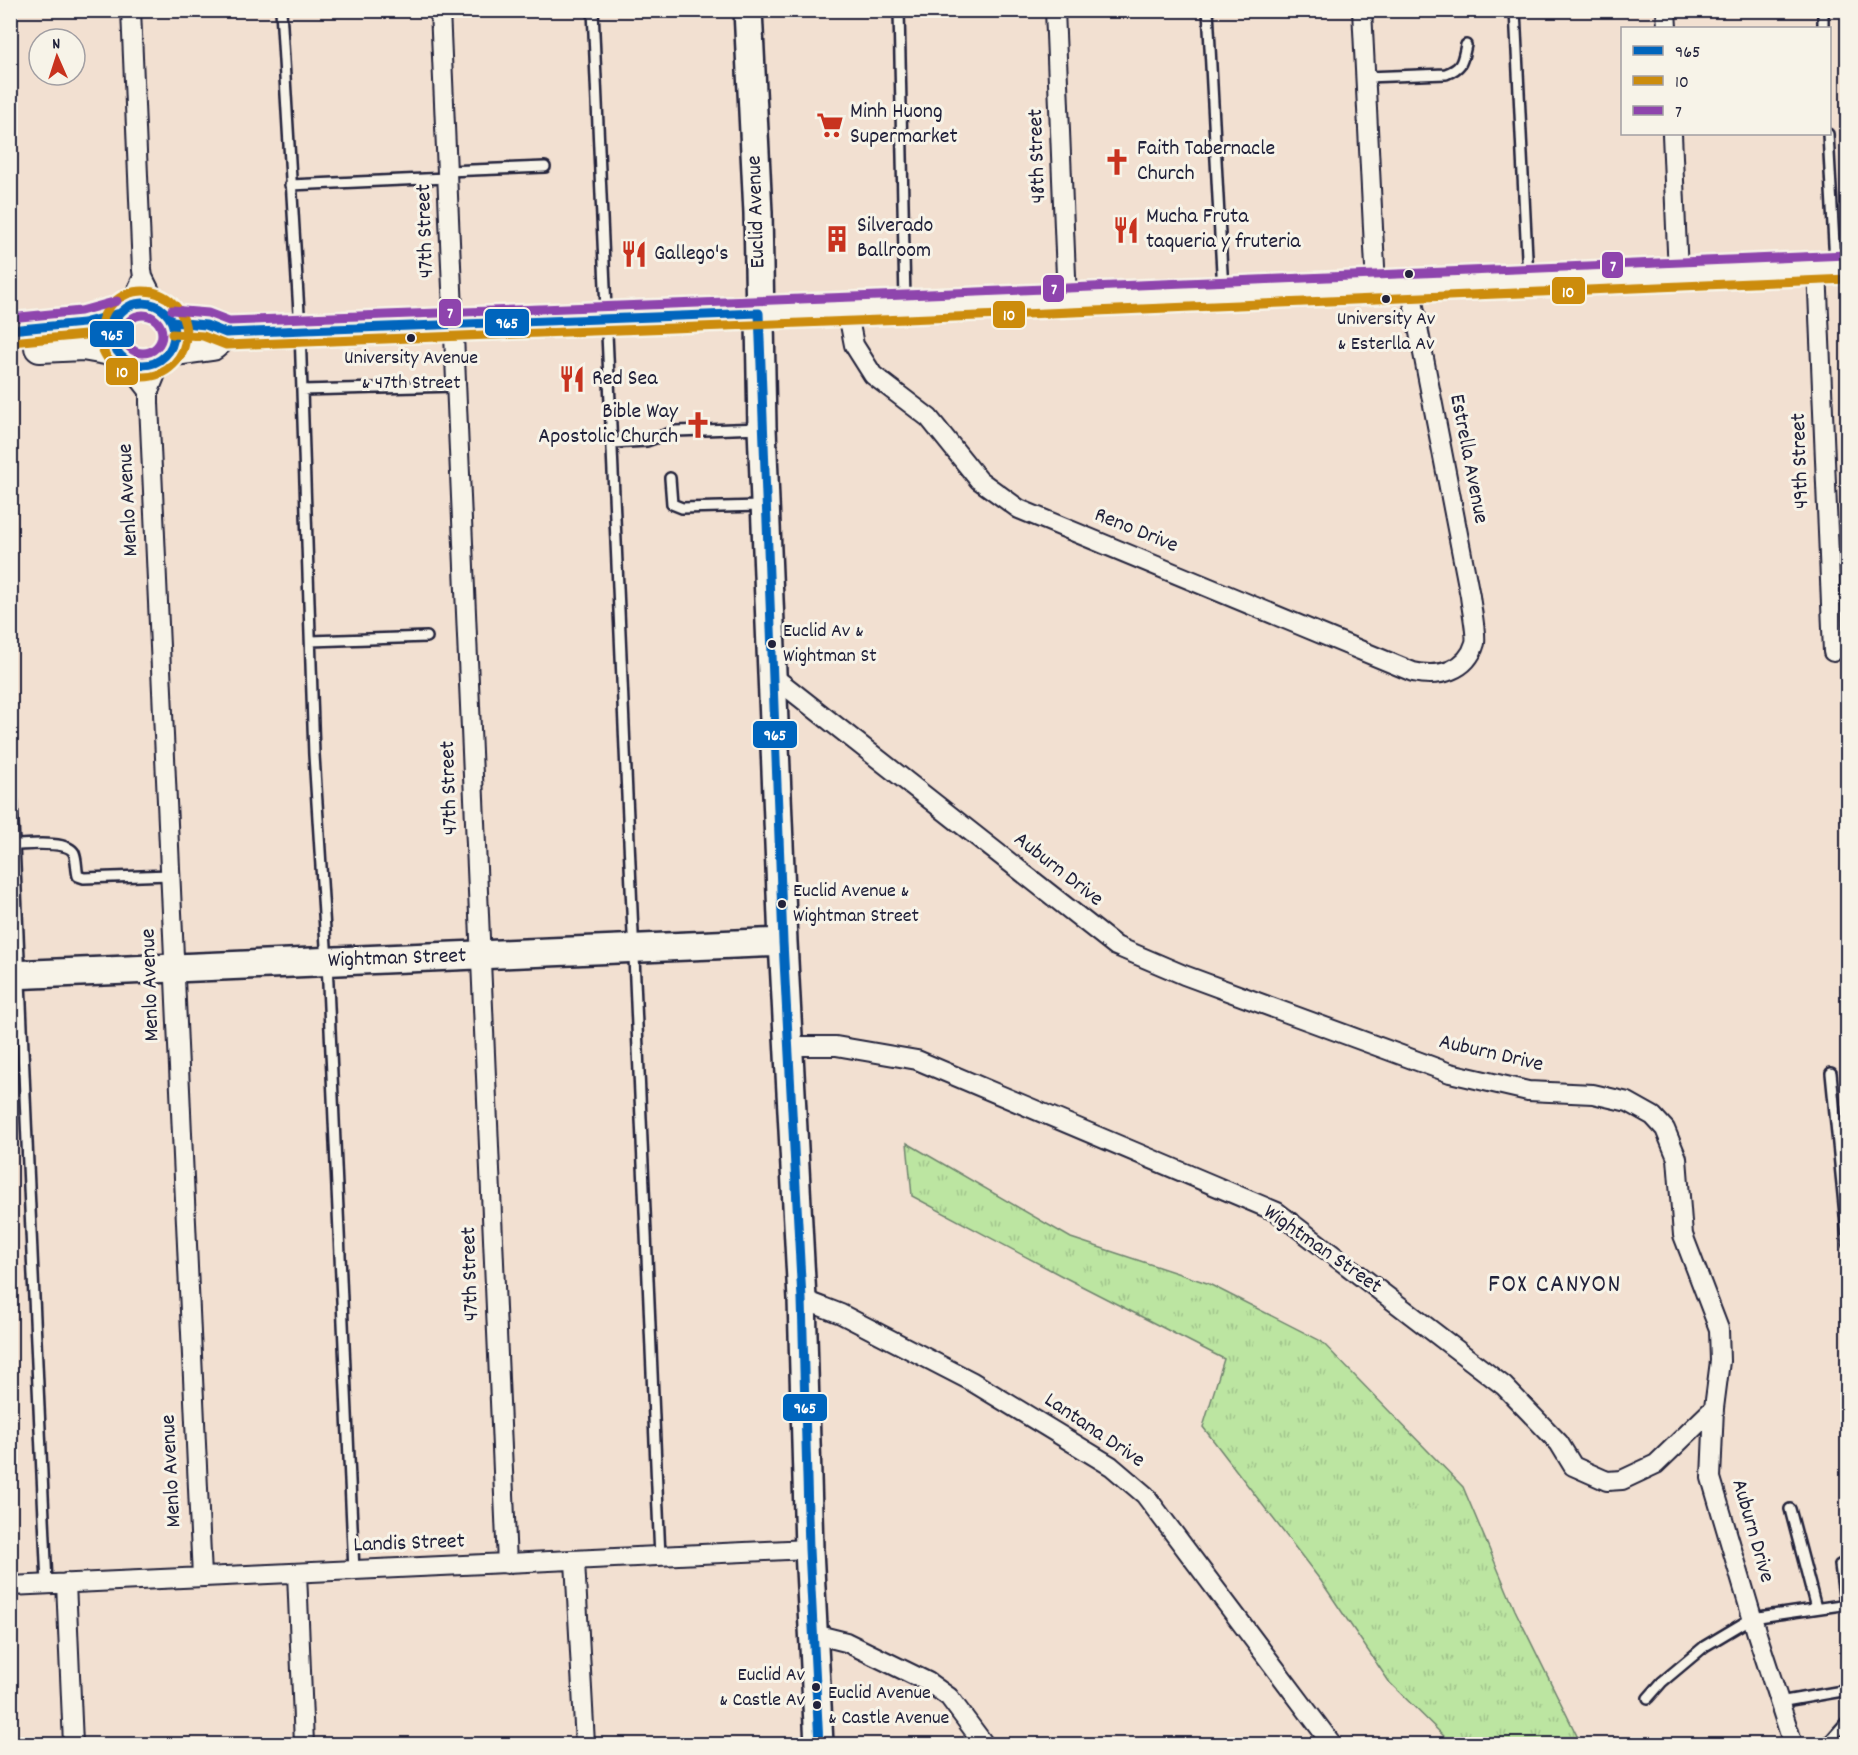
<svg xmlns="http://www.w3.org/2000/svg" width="1858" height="1755" viewBox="0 0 1858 1755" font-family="Dekko,sans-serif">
  <defs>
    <pattern id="grass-tufts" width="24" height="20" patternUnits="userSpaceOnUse" patternTransform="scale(1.5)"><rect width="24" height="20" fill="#bce5a1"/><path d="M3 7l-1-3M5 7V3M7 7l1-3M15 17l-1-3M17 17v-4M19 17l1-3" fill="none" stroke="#a1c48c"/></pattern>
  </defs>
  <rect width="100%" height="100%" fill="#f2e0d1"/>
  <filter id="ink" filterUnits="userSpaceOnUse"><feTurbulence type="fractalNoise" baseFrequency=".0167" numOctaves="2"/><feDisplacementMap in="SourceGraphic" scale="12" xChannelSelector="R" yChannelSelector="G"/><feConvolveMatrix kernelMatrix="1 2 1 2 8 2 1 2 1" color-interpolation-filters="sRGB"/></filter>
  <g filter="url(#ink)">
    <path fill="url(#grass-tufts)" stroke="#6f846e" stroke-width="1.5" d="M907 1143 1071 1238 1207 1283 1321 1341 1463 1487 1515 1610 1581 1744H1452L1390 1683 1321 1581 1203 1427 1224 1359 1062 1276 912 1196Z"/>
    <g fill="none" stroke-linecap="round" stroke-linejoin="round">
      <defs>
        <path id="service" d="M281 10 300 330 314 755 327 962 354 1571
          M593 10 660 1557
          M899 10 905 302
          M1208 10 1223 291
          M1515 10 1528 278
          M1823 10V28
          M1366 77 1446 74C1463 67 1462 62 1466 45
          M1828 134 1835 263
          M447 171 545 167
          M290 185 447 178
          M302 390 456 386
          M612 443 647 441 676 431 761 428
          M670 478 672 504 682 508 761 506
          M311 641 427 637
          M10 752C20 1029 36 1307 47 1584
          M14 845C26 845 68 840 74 853 77 860 76 869 78 876L84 878 170 875
          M1831 1073 1848 1245
          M1790 1509 1816 1608
          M1845 1604 1840 1565 1848 1561
          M1648 1698 1662 1682 1705 1646 1752 1618 1848 1604
          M1779 1702 1848 1690
          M1827 1744 1848 1720"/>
        <path id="minor" d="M131 10 142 270 143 277 158 307
          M440 10 507 1564
          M1055 10 1067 300
          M1362 10 1376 287
          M1666 10 1667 28
          M1672 134 1678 274
          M1817 268 1833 652
          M129 307 143 277
          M847 309 854 345 873 375 929 418 979 480 1019 509 1413 672C1439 678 1467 671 1475 643 1477 635 1471 606 1470 596L1410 286
          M124 359 149 391
          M162 359 149 391V403L202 1577
          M774 677 1116 946 1184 975 1450 1073 1528 1091 1593 1094 1628 1102 1653 1116 1665 1129 1677 1158 1683 1235 1719 1329 1720 1361 1714 1408 1711 1478 1757 1634 1793 1744
          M790 1046H836L917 1060 1277 1212 1504 1386 1559 1443 1573 1466 1607 1481 1622 1480 1656 1464 1714 1408
          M802 1299 841 1314 971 1381 1111 1466 1145 1495 1332 1744
          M575 1561 585 1744
          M297 1573 304 1744
          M66 1583 73 1744
          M10 1586 809 1549
          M814 1634 846 1642 928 1682 949 1697 984 1744"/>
        <path id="secondary" d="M748 10 758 213 762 428 783 942 802 1299 809 1549 819 1744
          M10 975 783 942"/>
        <path id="primary" d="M112 334a31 31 0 1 1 62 0a31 31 0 1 1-62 0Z
          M172 322C195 323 205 321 226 333L905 307 1848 267
          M10 330 83 323 120 313
          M40 347 83 345 117 351
          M169 351 212 345 226 333"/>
      </defs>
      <use href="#service" stroke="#22223b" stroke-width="14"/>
      <use href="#minor" stroke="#22223b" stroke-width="22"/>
      <use href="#secondary" stroke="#22223b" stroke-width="32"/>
      <use href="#primary" stroke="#22223b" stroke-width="34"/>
      <use href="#service" stroke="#f7f3e8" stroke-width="9"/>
      <use href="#minor" stroke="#f7f3e8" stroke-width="18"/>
      <use href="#secondary" stroke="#f7f3e8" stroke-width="27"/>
      <use href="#primary" stroke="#f7f3e8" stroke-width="30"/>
      <defs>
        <path id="bus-1" d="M112 334a31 31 0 1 1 62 0a31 31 0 1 1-62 0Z
          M172 322 206 325 226 333 759 313 783 942 802 1299 809 1549 819 1744
          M10 330 83 323 120 313"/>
        <path id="bus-2" d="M100 334a43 43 0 1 1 86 0a43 43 0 1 1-86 0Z
          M172 334 203 336 226 345 906 319 1848 279
          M11 342 85 335 123 325"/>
        <path id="bus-3" d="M172 310 208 313 229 321 905 295 1847 255
          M124 334a19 19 0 1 1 38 0a19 19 0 1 1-38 0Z
          M10 318 81 311 117 301"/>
      </defs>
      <use href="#bus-1" stroke="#f7f3e8" stroke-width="14"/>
      <use href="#bus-2" stroke="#f7f3e8" stroke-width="14"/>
      <use href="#bus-3" stroke="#f7f3e8" stroke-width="14"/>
      <use href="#bus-1" stroke="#0065bd" stroke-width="9"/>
      <use href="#bus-2" stroke="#cc8c0c" stroke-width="9"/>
      <use href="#bus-3" stroke="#8e44ad" stroke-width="9"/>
    </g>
  </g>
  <defs>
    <symbol id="supermarket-bare" viewBox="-9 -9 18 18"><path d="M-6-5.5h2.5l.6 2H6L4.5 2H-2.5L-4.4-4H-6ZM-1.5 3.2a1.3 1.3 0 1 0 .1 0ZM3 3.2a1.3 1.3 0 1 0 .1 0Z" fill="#c8321e" stroke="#f7f3e8" stroke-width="2.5" paint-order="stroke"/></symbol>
    <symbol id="church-bare" viewBox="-9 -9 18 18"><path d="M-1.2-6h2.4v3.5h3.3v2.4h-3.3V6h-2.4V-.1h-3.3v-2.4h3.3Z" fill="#c8321e" stroke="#f7f3e8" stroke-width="2.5" paint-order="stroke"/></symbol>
    <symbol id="restaurant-bare" viewBox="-9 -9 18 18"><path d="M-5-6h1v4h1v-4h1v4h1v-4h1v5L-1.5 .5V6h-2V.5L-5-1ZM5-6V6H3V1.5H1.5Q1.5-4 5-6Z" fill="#c8321e" stroke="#f7f3e8" stroke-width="2.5" paint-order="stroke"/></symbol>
    <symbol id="building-bare" viewBox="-9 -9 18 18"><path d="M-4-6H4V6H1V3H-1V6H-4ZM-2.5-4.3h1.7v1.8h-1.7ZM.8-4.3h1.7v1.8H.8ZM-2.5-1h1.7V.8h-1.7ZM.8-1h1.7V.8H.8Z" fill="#c8321e" stroke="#f7f3e8" stroke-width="2.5" paint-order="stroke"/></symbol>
  </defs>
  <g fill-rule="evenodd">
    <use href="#supermarket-bare" x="811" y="106" width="38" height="38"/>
    <use href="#church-bare" x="1098" y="143" width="38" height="38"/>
    <use href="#restaurant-bare" x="1107" y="211" width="38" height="38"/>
    <use href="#building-bare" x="818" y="220" width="38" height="38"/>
    <use href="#restaurant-bare" x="615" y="235" width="38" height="38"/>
    <use href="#restaurant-bare" x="553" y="360" width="38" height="38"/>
    <use href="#church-bare" x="679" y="406" width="38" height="38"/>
  </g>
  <g fill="#22223b" stroke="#f7f3e8" stroke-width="2">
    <circle cx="1409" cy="274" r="5"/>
    <circle cx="1386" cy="299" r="5"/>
    <circle cx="411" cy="338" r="5"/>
    <circle cx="772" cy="644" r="5"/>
    <circle cx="782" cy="904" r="5"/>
    <circle cx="816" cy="1687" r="5"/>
    <circle cx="817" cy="1705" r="5"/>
  </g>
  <g text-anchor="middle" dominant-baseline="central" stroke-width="6" stroke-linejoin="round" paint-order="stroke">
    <g font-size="20" fill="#22223b" stroke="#f7f3e8" text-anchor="start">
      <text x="1386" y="320" text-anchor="middle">University Av<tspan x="1386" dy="25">&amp; Esterlla Av</tspan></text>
      <text x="411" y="359" text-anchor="middle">University Avenue<tspan x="411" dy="25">&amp; 47th Street</tspan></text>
      <text x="783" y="632">Euclid Av &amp;<tspan x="783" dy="25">Wightman St</tspan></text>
      <text x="793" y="892">Euclid Avenue &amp;<tspan x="793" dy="25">Wightman Street</tspan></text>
      <text x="805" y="1676" text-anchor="end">Euclid Av<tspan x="805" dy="25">&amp; Castle Av</tspan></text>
      <text x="828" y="1694">Euclid Avenue<tspan x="828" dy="25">&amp; Castle Avenue</tspan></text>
    </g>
    <g font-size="22" fill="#22223b" stroke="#f7f3e8" text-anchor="start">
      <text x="850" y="112">Minh Huong<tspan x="850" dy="25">Supermarket</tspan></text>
      <text x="1137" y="149">Faith Tabernacle<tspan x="1137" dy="25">Church</tspan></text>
      <text x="1146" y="217">Mucha Fruta<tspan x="1146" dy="25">taqueria y fruteria</tspan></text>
      <text x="857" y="226">Silverado<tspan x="857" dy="25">Ballroom</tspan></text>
      <text x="654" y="254">Gallego's</text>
      <text x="592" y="379">Red Sea</text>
      <text x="678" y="412" text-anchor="end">Bible Way<tspan x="678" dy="25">Apostolic Church</tspan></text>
    </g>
    <g font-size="22" fill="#22223b" stroke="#f7f3e8">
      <text transform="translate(1038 156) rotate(-92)">48th Street</text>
      <text transform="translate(757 212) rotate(-92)">Euclid Avenue</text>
      <text transform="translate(426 231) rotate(-92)">47th Street</text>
      <text transform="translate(1468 459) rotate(79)">Estrella Avenue</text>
      <text transform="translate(1801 461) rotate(-92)">49th Street</text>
      <text transform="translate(129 500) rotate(-93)">Menlo Avenue</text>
      <text transform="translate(1136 531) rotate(22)">Reno Drive</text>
      <text transform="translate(450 788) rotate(-92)">47th Street</text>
      <text transform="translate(1058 870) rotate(38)">Auburn Drive</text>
      <text transform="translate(397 959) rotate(-2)">Wightman Street</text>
      <text transform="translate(151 985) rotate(-92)">Menlo Avenue</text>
      <text transform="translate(1491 1054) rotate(13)">Auburn Drive</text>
      <text transform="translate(1322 1250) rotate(35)">Wightman Street</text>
      <text transform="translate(471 1274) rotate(-92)">47th Street</text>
      <text transform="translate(1094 1431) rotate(34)">Lantana Drive</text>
      <text transform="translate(172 1471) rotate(-93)">Menlo Avenue</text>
      <text transform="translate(1752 1531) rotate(74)">Auburn Drive</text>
      <text transform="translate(409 1544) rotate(-2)">Landis Street</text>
    </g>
    <g font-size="26" letter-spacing="1.5" fill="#22223b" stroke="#f7f3e8">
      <text x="1555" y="1285">FOX CANYON</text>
    </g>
  </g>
  <g stroke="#f7f3e8" stroke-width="2">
    <rect x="1601" y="251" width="23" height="28" rx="6" fill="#8e44ad"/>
    <rect x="1042" y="274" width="23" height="29" rx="6" fill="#8e44ad"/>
    <rect x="1551" y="276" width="35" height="29" rx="6" fill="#cc8c0c"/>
    <rect x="438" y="298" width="24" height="29" rx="6" fill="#8e44ad"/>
    <rect x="992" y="300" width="34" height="29" rx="6" fill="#cc8c0c"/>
    <rect x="484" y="308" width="46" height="29" rx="6" fill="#0065bd"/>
    <rect x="89" y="320" width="46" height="28" rx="6" fill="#0065bd"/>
    <rect x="105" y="357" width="34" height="29" rx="6" fill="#cc8c0c"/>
    <rect x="752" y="720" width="46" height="29" rx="6" fill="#0065bd"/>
    <rect x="782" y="1393" width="46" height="29" rx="6" fill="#0065bd"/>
  </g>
  <g font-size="16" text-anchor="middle" font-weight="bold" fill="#fff">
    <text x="1613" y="271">7</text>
    <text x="1054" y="294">7</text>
    <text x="1568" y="297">10</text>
    <text x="450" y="318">7</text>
    <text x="1009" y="320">10</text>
    <text x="507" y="328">965</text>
    <text x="112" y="340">965</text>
    <text x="122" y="377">10</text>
    <text x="775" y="740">965</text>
    <text x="805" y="1413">965</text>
  </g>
  <rect width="1858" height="1755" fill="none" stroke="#f7f3e8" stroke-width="36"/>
  <rect x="18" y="18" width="1822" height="1719" fill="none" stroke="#22223b" stroke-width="2" filter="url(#ink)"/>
  <rect x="1621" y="27" width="210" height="108" fill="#f7f3e8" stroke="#a29fa3" stroke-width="1.5"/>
  <rect x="1633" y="46" width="30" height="9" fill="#0065bd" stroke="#a29fa3" stroke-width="1.5"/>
  <text x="1675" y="57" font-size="18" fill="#22223b">965</text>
  <rect x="1633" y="76" width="30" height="9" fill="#cc8c0c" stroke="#a29fa3" stroke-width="1.5"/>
  <text x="1675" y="87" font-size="18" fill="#22223b">10</text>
  <rect x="1633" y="106" width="30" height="9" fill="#8e44ad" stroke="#a29fa3" stroke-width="1.5"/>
  <text x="1675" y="117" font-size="18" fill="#22223b">7</text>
  <g transform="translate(57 57) rotate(357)"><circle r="28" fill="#f7f3e8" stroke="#a29fa3" stroke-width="1.5"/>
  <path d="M0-4.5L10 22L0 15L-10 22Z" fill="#c8321e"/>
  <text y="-9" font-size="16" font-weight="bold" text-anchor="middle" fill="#22223b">N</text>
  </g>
</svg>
